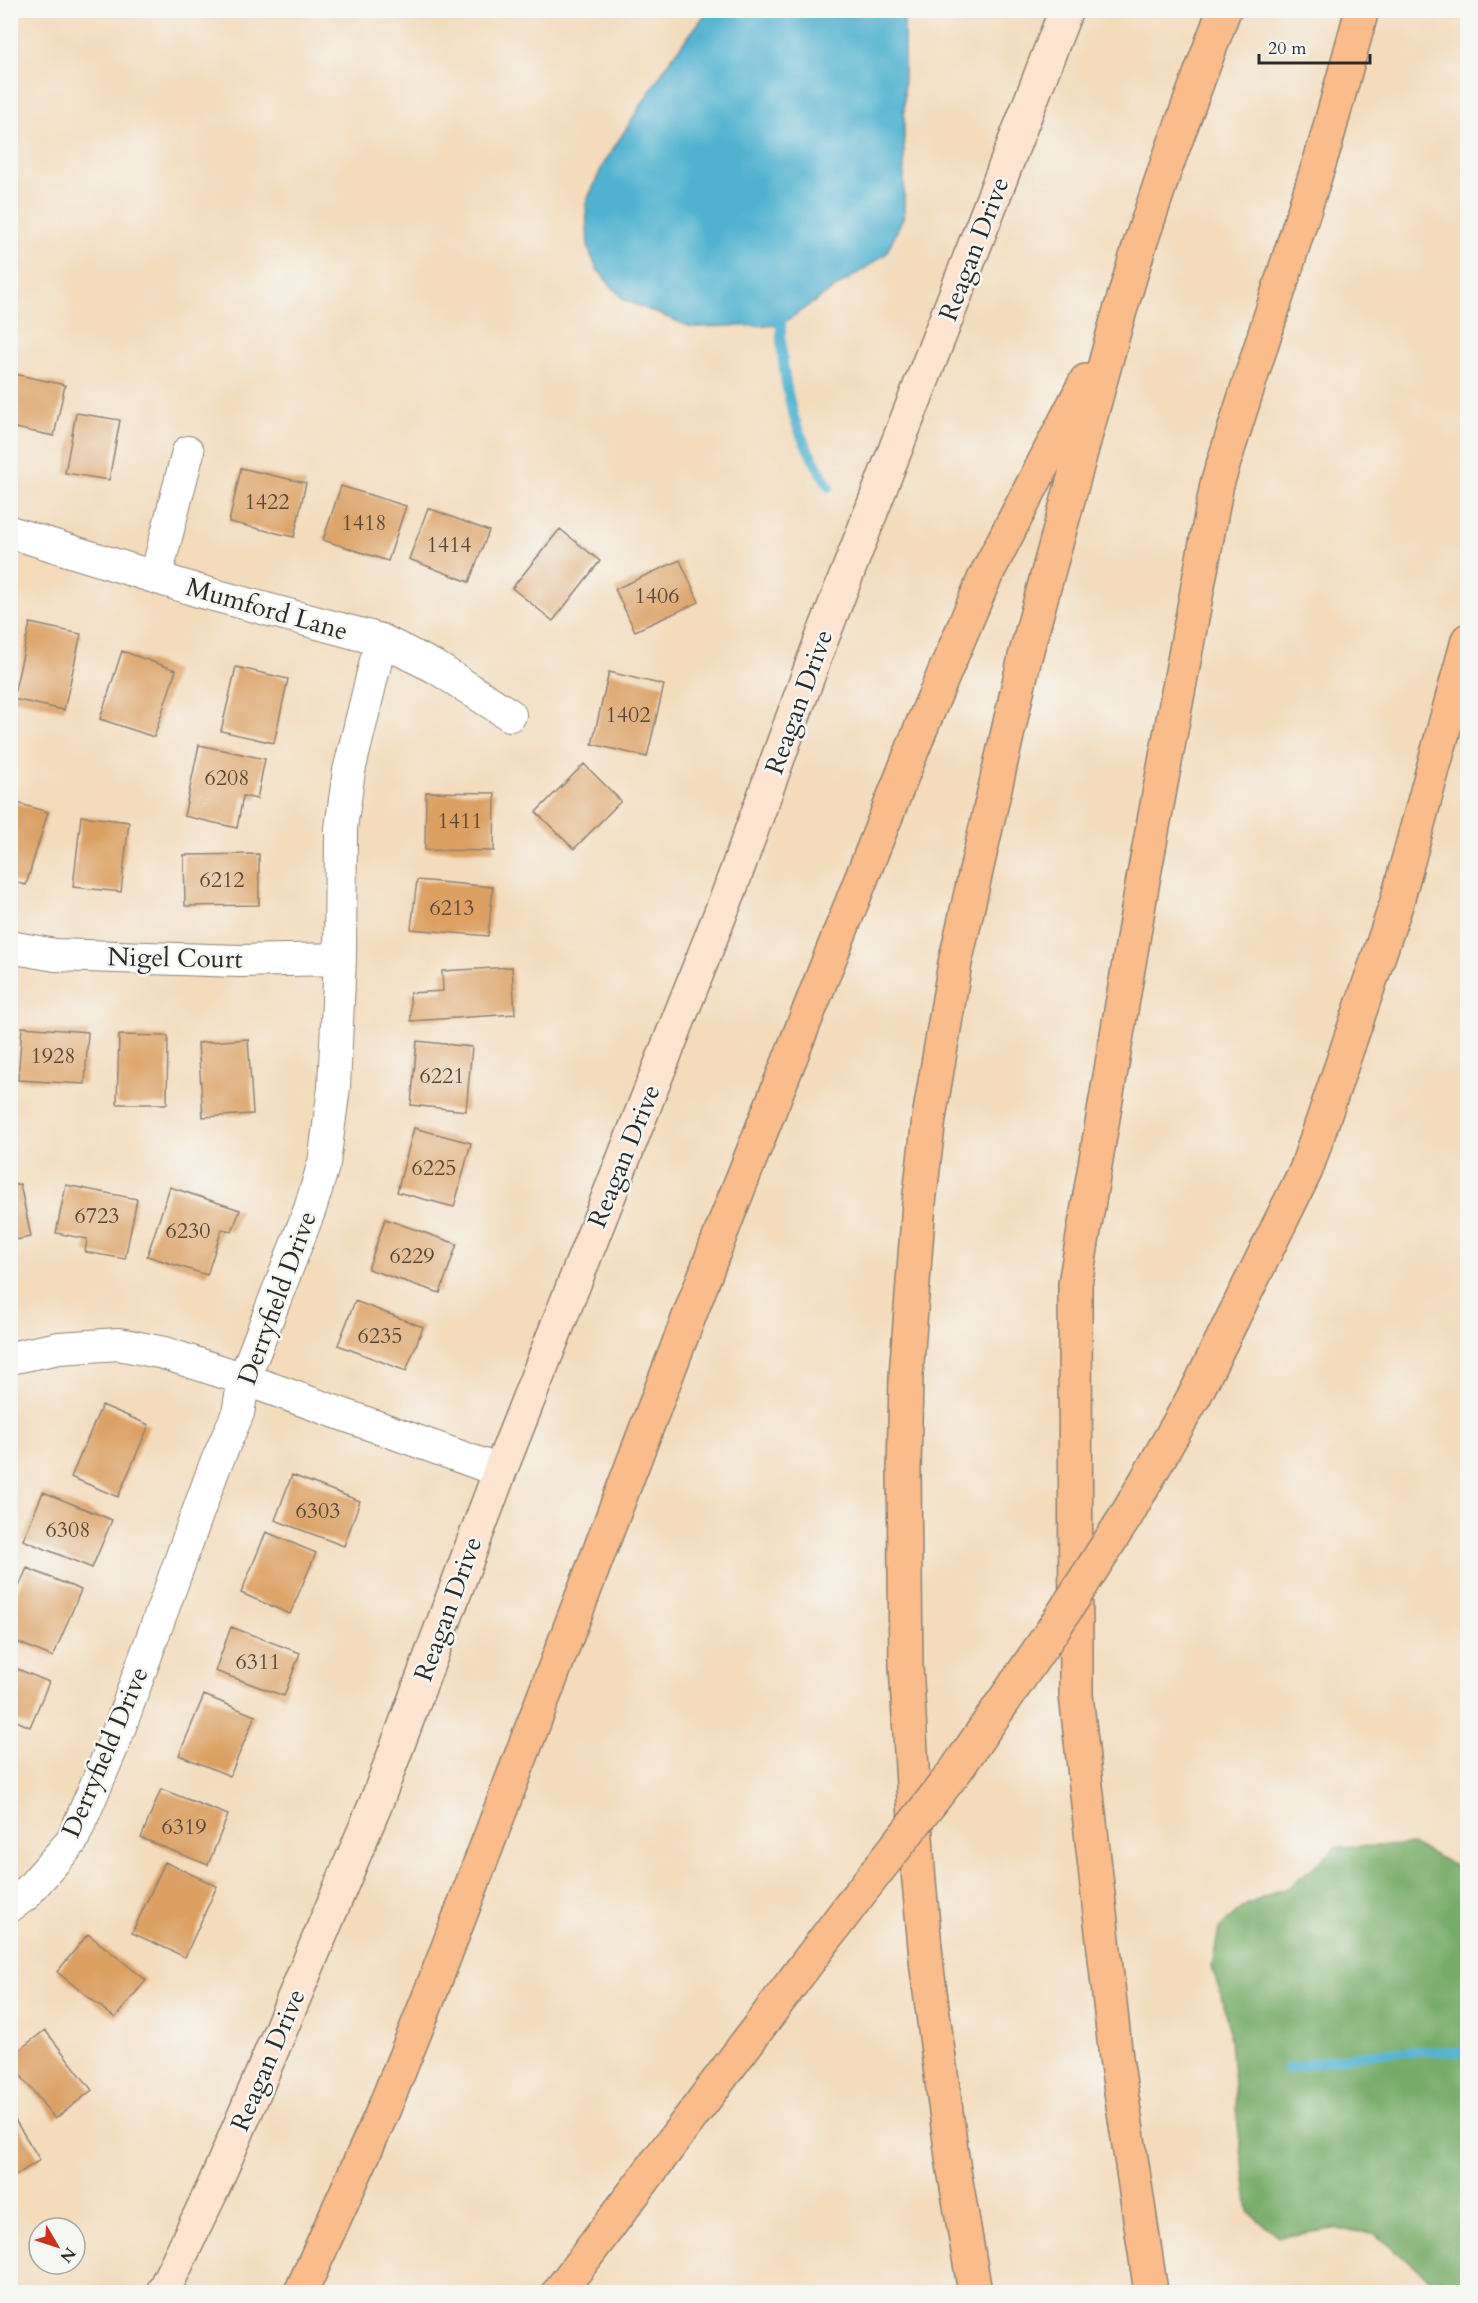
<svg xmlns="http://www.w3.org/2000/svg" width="1478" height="2303" viewBox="0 0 1478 2303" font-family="Cardo,serif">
  <rect width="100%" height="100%" fill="#f6f6f2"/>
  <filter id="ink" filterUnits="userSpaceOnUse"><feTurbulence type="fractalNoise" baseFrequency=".0167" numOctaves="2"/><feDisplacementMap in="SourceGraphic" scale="12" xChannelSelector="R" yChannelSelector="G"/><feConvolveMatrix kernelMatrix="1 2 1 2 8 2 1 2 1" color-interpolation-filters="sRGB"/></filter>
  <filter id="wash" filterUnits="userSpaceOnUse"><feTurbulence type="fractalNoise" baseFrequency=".008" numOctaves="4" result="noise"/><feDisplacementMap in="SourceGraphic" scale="24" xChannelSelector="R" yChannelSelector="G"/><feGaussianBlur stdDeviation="1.35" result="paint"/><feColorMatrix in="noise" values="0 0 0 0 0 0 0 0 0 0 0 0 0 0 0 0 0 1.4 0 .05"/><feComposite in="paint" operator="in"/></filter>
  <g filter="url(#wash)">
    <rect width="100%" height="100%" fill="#f3dbbc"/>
    <path fill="#76ab67" stroke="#506b49" stroke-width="1.5" d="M1413 1845 1467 1871V2284L1433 2281 1373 2233 1334 2229 1279 2237 1249 2212 1237 2117 1228 2020 1212 1966 1219 1929 1246 1905 1289 1887 1337 1847Z"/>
    <path fill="#51b2d0" stroke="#3e6e7e" stroke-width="1.5" d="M708 11H904V215L886 254 780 325 691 327 624 300 597 269 588 248 586 203 603 165 670 60Z"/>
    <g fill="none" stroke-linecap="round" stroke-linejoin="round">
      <path stroke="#51b2d0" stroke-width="10" d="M782 313C778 340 786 394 795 420 802 443 818 466 829 487
        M1287 2069C1346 2055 1408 2047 1468 2053"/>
    </g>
    <g id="blocks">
      <path fill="#dca063" d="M10 373 65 385 54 436 10 427Z
        M76 413 120 420 109 480 65 473Z
        M241 468 306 483 294 537 229 522Z
        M341 486 406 506 388 561 323 540Z
        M428 508 489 531 469 582 409 559Z
        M560 529 600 561 553 621 512 588Z
        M680 560 699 602 635 631 615 589Z
        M30 623 81 634 64 710 13 699Z
        M122 651 176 670 154 737 100 719Z
        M236 667 288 679 274 743 221 731Z
        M609 672 664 685 647 757 592 744Z
        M199 745 265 759 257 799 243 796 237 828 184 816Z
        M584 764 621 801 574 849 536 812Z
        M426 792 495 793 494 851 425 850Z
        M10 801 48 812 26 885 10 881Z
        M81 816 129 822 121 892 73 887Z
        M259 854V905L185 906 184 855Z
        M417 880 493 887 488 936 411 929Z
        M512 967 515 1014 411 1021 410 993 443 991 442 971Z
        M22 1027 88 1032 85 1084 18 1080Z
        M119 1035 168 1036 167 1104H117Z
        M248 1039 253 1114 203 1117 198 1043Z
        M417 1041 472 1047 466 1111 411 1105Z
        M414 1128 471 1143 454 1207 397 1192Z
        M20 1184 31 1237 10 1241V1186Z
        M66 1185 137 1199 125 1259 85 1252 87 1239 56 1233Z
        M170 1187 240 1210 232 1232 222 1229 207 1275 147 1256Z
        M385 1219 457 1244 440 1293 368 1269Z
        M355 1301 423 1327 406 1371 338 1345Z
        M102 1405 149 1425 118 1497 71 1477Z
        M292 1475 360 1501 344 1546 275 1520Z
        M43 1492 112 1520 92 1568 23 1540Z
        M266 1532 316 1553 290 1614 241 1593Z
        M27 1568 81 1590 53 1657 10 1639V1607Z
        M231 1627 300 1653 284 1696 215 1671Z
        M10 1666 49 1682 30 1727 10 1718Z
        M204 1695 255 1716 230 1776 179 1755Z
        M161 1789 228 1815 208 1865 141 1838Z
        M165 1862 217 1886 185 1957 132 1933Z
        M88 1934 146 1980 115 2018 57 1972Z
        M45 2030 92 2090 55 2119 10 2062V2057Z
        M10 2112 40 2160 10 2179Z"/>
    </g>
  </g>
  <g filter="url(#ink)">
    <use href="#blocks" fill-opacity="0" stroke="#8f8374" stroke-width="1.5"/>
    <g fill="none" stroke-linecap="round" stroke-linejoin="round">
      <defs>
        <path id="street" d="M10 532 199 591 381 640 437 668 510 715
          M156 576 188 452
          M10 947 55 955 240 961 340 959
          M10 1358 59 1348 119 1344 164 1353 244 1379 500 1471
          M10 1906 24 1896 72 1841 114 1743 214 1468 238 1413 244 1379 310 1209 324 1163 334 1087 340 959 341 828 349 771 381 640"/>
        <path id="secondary" d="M163 2292 213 2188 259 2081 376 1803 500 1471 729 892 819 646 1066 10"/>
        <path id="highway" d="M1196 1393 1306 1170 1396 905 1468 640
          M301 2292 383 2111 427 2002 726 1220 921 728 985 577 1086 381
          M559 2292 856 1898
          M975 2292 953 2164 927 1969 918 1870 906 1666 904 1470 906 1376 919 1203 929 1118 955 963 1025 657 1116 324 1140 244 1167 164 1224 10
          M1151 2292 1116 2058 1076 1695 1075 1284 1143 880 1217 484 1325 145 1362 10"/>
      </defs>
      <use href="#street" stroke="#8f8374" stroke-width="34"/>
      <use href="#secondary" stroke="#8f8374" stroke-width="36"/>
      <use href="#highway" stroke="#8f8374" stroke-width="36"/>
      <use href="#street" stroke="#fff" stroke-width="32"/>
      <use href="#secondary" stroke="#fde4d0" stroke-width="33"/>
      <use href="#highway" stroke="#f9bc8a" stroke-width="33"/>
      <defs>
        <path id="highway-bridge" d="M856 1898 956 1770 1048 1637 1126 1516 1196 1393"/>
      </defs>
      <use href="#highway-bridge" stroke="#8f8374" stroke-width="36" stroke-linecap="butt"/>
      <use href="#highway-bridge" stroke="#f9bc8a" stroke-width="33"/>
    </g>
  </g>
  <g text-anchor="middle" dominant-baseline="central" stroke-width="5" stroke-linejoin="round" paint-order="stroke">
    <g font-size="22" fill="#574839">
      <text x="267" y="502">1422</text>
      <text x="364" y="523">1418</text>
      <text x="449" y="545">1414</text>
      <text x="657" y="596">1406</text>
      <text x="628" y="715">1402</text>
      <text x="227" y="778">6208</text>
      <text x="460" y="821">1411</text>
      <text x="222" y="880">6212</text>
      <text x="452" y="908">6213</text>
      <text x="53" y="1056">1928</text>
      <text x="442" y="1076">6221</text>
      <text x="434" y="1168">6225</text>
      <text x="97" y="1216">6723</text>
      <text x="188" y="1231">6230</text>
      <text x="412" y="1256">6229</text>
      <text x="380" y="1336">6235</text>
      <text x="318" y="1511">6303</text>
      <text x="68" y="1530">6308</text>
      <text x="258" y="1662">6311</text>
      <text x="184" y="1827">6319</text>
    </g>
    <g font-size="26" fill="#2b2b2b" stroke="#f6f6f2">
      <text transform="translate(974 249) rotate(-69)">Reagan Drive</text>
      <text transform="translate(267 609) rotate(16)">Mumford Lane</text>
      <text transform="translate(799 702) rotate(-70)">Reagan Drive</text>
      <text transform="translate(175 958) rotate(1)">Nigel Court</text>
      <text transform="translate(624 1156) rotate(-68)">Reagan Drive</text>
      <text transform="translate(277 1298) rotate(-70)">Derryfield Drive</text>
      <text transform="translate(448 1609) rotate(-70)">Reagan Drive</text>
      <text transform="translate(105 1752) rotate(-67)">Derryfield Drive</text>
      <text transform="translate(268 2060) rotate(-67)">Reagan Drive</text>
    </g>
  </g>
  <rect width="1478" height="2303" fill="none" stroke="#f6f6f2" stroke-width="36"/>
  <g transform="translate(57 2246) rotate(129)"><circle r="28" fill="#f6f6f2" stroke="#a5a5a2" stroke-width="1.5"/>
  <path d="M0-4.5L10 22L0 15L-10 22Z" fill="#c8321e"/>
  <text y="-9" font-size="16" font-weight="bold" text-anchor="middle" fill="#2b2b2b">N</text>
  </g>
  <path d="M1259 54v9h111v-9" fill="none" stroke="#2b2b2b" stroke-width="3"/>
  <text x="1268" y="54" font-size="18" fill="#2b2b2b" stroke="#f6f6f2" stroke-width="4.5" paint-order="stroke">20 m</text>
</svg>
